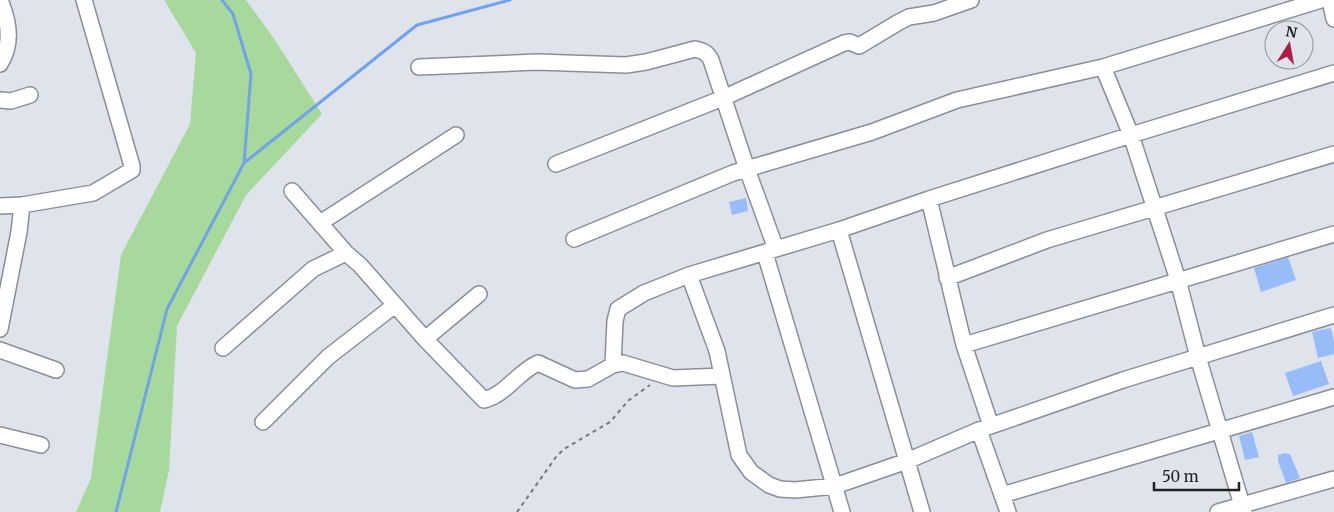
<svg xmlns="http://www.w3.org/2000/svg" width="1334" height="512" viewBox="0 0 1334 512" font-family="Merriweather,serif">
  <rect width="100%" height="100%" fill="#dee3ec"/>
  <path fill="#a7d99c" d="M164 0H246L273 37 322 114 246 195 177 326 169 470 160 512H76L91 478 121 255 190 124 196 53Z"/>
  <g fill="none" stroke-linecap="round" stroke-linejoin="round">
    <path stroke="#71a3eb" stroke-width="3" d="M222 0 233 14 251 74 244 163
      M116 512 167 309 244 163 417 25 510 0"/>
  </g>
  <path fill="#97bcf8" d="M746 198 748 211 732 215 729 202Z
    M1288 257 1296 280 1261 292 1254 268Z
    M1331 328 1334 342V354L1318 358 1312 332Z
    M1321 361 1329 384 1293 396 1285 373Z
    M1252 432 1259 457 1245 460 1239 436Z
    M1285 453 1290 454 1300 478 1286 483 1278 461V455Z"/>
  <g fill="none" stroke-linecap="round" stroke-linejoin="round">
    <defs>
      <path id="minor" d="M0 0C9 21 13 44 0 64
        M1330 0 1334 19
        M419 67 537 62 626 65 646 62 695 49C703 51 707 52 711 60L747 169 776 249
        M1103 67 1131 135 1178 280 1198 357 1244 512
        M0 100 11 101 30 95
        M556 164 723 98 844 43 850 42 859 46 899 22 909 17 934 13 971 0
        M292 191 346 253 360 265 425 339 484 400C505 395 518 372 538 363L575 380 588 379 613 365 623 363 673 378 722 376
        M929 199 964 345 991 426
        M0 206 22 205 93 193 132 170V166L84 0
        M320 223 456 135
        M839 230 922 512
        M574 239 733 173 872 132 957 100 1103 67 1321 0
        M765 253 842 512
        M689 275 717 351 739 455 751 472 769 485 780 489 795 490 835 486 907 461 979 430 1123 380 1334 315
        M947 278 1047 240 1334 154
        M0 329 19 232 22 205
        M425 339 479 294
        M964 345 1334 234
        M223 348 313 269 346 253
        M0 350 56 370
        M613 365 615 321 618 309 644 293 689 275 839 230 929 199 1131 135 1334 73
        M263 422 328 357 395 305
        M979 430 1008 512
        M0 435 41 445
        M1002 495 1334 397
        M1218 512 1334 479"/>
    </defs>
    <use href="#minor" stroke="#8a8f97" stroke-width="18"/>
    <path stroke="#74787e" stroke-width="2" stroke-dasharray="4 4" stroke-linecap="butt" d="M517 512 556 457 564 449 610 422 629 400 650 385"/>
    <use href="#minor" stroke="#fff" stroke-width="15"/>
  </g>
  <g transform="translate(1289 45) rotate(11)"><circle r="24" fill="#dee3ec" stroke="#91959c"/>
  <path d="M0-4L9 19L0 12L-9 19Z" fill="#af1c46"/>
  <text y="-8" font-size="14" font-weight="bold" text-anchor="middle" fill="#1e2023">N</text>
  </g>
  <path d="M1154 482v8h85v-8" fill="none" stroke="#1e2023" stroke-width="2.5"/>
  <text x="1162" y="482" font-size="15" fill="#1e2023" stroke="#dee3ec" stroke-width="4" paint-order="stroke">50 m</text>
</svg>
